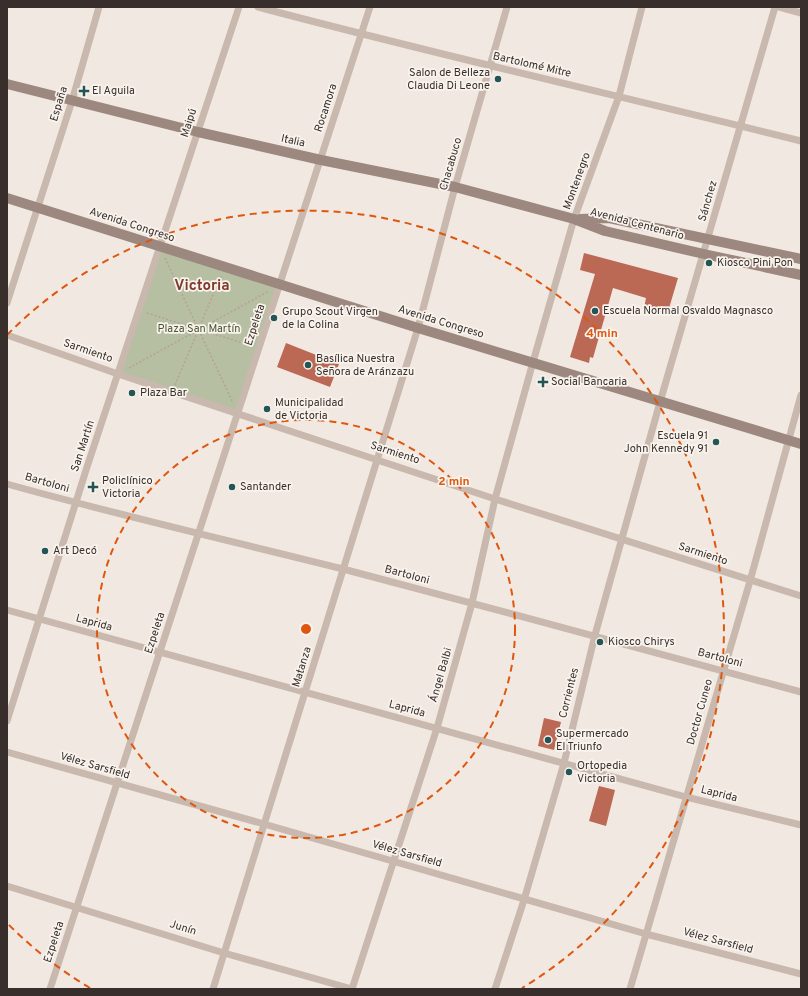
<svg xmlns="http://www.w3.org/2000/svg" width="808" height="996" viewBox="0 0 808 996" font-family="Overpass,sans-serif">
  <rect width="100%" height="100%" fill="#f1e9e1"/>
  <path fill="#b7bfa2" d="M160 247 280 285 238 414 118 374Z"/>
  <path fill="#bb6855" d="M584 253 678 278 667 315 644 308 646 298 613 288 593 358 590 357 589 363 570 357 595 274 580 270Z
    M286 343 339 364 330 387 277 367Z
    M544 718 561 722 554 750 538 746Z
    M599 786 615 790 606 826 589 821Z"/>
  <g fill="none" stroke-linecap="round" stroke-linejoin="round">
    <path stroke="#b4a298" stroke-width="1.5" stroke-dasharray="2 2" stroke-linecap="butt" d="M165 258 233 403
      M147 313 252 346
      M129 368 269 291
      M175 385 221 276"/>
    <path stroke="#c9b8ad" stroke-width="7" d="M258 7C438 55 620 96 801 141
      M779 7 801 13
      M7 303 72 101 99 7
      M7 335 118 374 495 499 801 596
      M7 484C118 515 231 541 343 569 496 609 648 651 801 692
      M7 610 686 797 801 825
      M7 721 87 467 239 7
      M7 752 264 824 646 934 801 974
      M7 886 224 953 352 989
      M50 989 370 7
      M213 989 418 328 455 187 507 7
      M352 989 437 728 472 603 495 499 533 362 574 219 619 96 642 7
      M495 989 524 900 564 763 595 635 660 402 775 7
      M630 989 750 581 801 395"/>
    <path stroke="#9c887f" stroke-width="10" d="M7 84 198 132 321 160 455 187 574 219 605 231 704 254 801 275
      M7 198 418 328 801 444
      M580 219 609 218 801 259"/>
  </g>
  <g fill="none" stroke="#df570e" stroke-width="2" stroke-dasharray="7 5">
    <circle cx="306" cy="629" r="209"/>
    <path d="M90 988A419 419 0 0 1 7 923M7 335A419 419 0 1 1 522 988"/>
  </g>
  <g fill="#245556" stroke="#f9f3ed" stroke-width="1.5">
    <circle cx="498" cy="79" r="4"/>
    <path d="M82 85h4v4h4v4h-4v4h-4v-4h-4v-4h4z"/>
    <circle cx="709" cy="263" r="4"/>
    <circle cx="595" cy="311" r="4"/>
    <circle cx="274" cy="318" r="4"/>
    <circle cx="308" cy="365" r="4"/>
    <path d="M541 376h4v4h4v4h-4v4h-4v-4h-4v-4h4z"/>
    <circle cx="132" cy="393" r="4"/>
    <circle cx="267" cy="409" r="4"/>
    <circle cx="716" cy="442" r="4"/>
    <path d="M91 481h4v4h4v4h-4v4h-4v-4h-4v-4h4z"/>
    <circle cx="232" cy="487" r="4"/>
    <circle cx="45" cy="551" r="4"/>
    <circle cx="600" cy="642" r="4"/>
    <circle cx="548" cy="740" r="4"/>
    <circle cx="569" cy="772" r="4"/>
  </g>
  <g text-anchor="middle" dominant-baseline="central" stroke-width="3.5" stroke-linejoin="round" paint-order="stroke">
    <g font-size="11" fill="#382e2b" stroke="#f9f3ed">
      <text transform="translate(532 65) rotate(13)">Bartolomé Mitre</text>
      <text transform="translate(59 104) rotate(-73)">España</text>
      <text transform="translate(326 108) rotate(-72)">Rocamora</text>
      <text transform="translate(189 123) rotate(-72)">Maipú</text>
      <text transform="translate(293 141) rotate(13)">Italia</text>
      <text transform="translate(451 164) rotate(-74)">Chacabuco</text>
      <text transform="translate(577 181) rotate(-70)">Montenegro</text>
      <text transform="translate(708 201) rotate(-74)">Sánchez</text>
      <text transform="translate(637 224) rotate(15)">Avenida Centenario</text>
      <text transform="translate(132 225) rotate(18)">Avenida Congreso</text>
      <text transform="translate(441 322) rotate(17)">Avenida Congreso</text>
      <text transform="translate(255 325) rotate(-72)">Ezpeleta</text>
      <text transform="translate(88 351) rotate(19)">Sarmiento</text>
      <text transform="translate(83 446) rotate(-72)">San Martín</text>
      <text transform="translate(395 453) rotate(18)">Sarmiento</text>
      <text transform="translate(47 483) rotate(16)">Bartoloni</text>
      <text transform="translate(703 554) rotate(18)">Sarmiento</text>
      <text transform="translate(407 575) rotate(15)">Bartoloni</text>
      <text transform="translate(94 623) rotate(15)">Laprida</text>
      <text transform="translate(155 633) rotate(-72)">Ezpeleta</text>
      <text transform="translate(720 658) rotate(15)">Bartoloni</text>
      <text transform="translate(302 667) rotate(-73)">Matanza</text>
      <text transform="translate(441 675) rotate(-74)">Ángel Balbi</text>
      <text transform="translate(569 693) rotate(-76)">Corrientes</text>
      <text transform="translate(407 709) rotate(15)">Laprida</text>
      <text transform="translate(700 712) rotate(-74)">Doctor Cuneo</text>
      <text transform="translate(95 766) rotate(16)">Vélez Sarsfield</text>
      <text transform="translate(719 794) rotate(14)">Laprida</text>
      <text transform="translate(407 854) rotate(16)">Vélez Sarsfield</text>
      <text transform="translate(183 928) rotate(17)">Junín</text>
      <text transform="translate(718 941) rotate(15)">Vélez Sarsfield</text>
      <text transform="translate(54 942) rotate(-72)">Ezpeleta</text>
    </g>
    <g font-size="11" fill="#382e2b" stroke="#f9f3ed" text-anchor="start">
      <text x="490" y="73" text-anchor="end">Salon de Belleza<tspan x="490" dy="13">Claudia Di Leone</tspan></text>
      <text x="92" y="91">El Aguila</text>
      <text x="717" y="263">Kiosco Pini Pon</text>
      <text x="603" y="311">Escuela Normal Osvaldo Magnasco</text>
      <text x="282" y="312">Grupo Scout Virgen<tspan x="282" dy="13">de la Colina</tspan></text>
      <text x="316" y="359">Basílica Nuestra<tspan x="316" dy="13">Señora de Aránzazu</tspan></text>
      <text x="551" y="382">Social Bancaria</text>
      <text x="140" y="393">Plaza Bar</text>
      <text x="275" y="403">Municipalidad<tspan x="275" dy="13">de Victoria</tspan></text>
      <text x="708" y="436" text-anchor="end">Escuela 91<tspan x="708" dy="13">John Kennedy 91</tspan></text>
      <text x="102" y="481">Policlínico<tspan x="102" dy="13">Victoria</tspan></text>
      <text x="240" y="487">Santander</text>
      <text x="53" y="551">Art Decó</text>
      <text x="608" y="642">Kiosco Chirys</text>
      <text x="556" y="734">Supermercado<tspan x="556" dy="13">El Triunfo</tspan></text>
      <text x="577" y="766">Ortopedia<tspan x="577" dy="13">Victoria</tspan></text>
    </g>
    <g font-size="11" fill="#495431" stroke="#f9f3ed">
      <text x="199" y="329">Plaza San Martín</text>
    </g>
    <g font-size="15" font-weight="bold" fill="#7f3b2c" stroke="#f9f3ed">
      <text x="202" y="286">Victoria</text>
    </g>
  </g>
  <circle cx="306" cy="629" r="6" fill="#df570e" stroke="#f9f3ed" stroke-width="2"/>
  <g font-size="12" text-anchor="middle" font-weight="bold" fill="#df570e" stroke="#f9f3ed" stroke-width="3.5" stroke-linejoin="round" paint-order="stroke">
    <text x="602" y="337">4 min</text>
    <text x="454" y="485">2 min</text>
  </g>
  <rect width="808" height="996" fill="none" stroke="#382e2b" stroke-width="16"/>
</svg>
